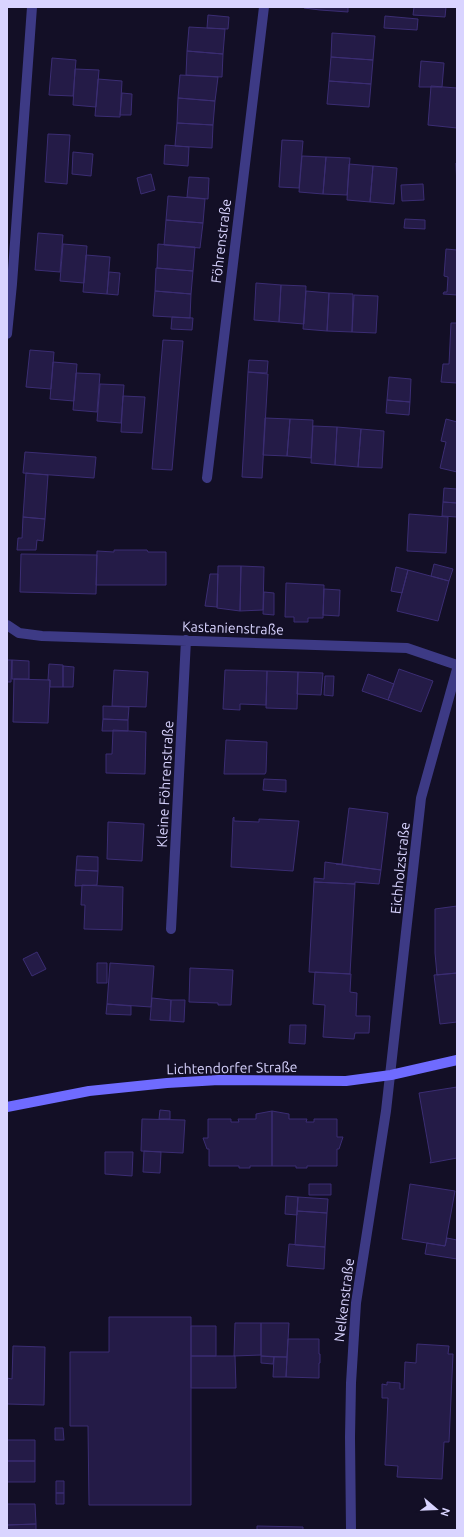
<svg xmlns="http://www.w3.org/2000/svg" width="464" height="1537" viewBox="0 0 464 1537" font-family="Ubuntu,sans-serif">
  <rect width="100%" height="100%" fill="#130f26"/>
  <path fill="#241b47" stroke="#3b2d73" d="M304 7H348V12L320 10 304 8Z
    M414 7H446L445 17 413 15Z
    M208 15 229 17 228 29 207 28Z
    M385 16 418 19 417 30 384 28Z
    M189 27 225 29 223 54 187 51Z
    M332 33 375 36 373 60 331 57Z
    M187 51 223 54 222 77 186 75Z
    M331 57 373 60 371 84 329 81Z
    M52 58 76 60 73 96 49 95Z
    M421 61 444 63 442 87H419Z
    M75 69 99 70 96 107 73 105Z
    M180 75 218 77 215 101 178 98Z
    M98 79 122 81 120 117 95 116Z
    M329 81 371 84 369 107 327 104Z
    M431 86 457 88V128L428 125Z
    M122 93 132 94 131 115H120Z
    M178 98 215 101 213 125 177 123Z
    M177 123 213 125 212 148 175 146Z
    M48 134 70 135 67 184 45 182Z
    M282 140 303 141 299 188 279 187Z
    M165 145 189 147 188 166 164 164Z
    M73 152 93 154 91 176 72 174Z
    M302 156 326 157 323 194 299 192Z
    M326 157 350 158 347 195 323 194Z
    M457 162V189L456 163Z
    M349 164 373 166 370 202 347 200Z
    M373 166 397 168 394 204 370 202Z
    M151 174 155 190 141 194 137 178Z
    M189 177 209 178 208 199 187 197Z
    M423 184 424 200 402 201 401 185Z
    M168 196 205 199 203 223 166 220Z
    M405 219 425 220V229L404 228Z
    M166 220 203 223 200 248 164 245Z
    M38 233 63 235 60 272 35 270Z
    M63 244 87 246 84 283 60 281Z
    M158 244 195 247 193 271 157 268Z
    M446 249 457 250V295L443 294 444 292H447L448 277 444 276Z
    M86 255 110 257 107 294 83 292Z
    M156 268 193 271 191 294 155 291Z
    M109 272 120 273 118 295 107 294Z
    M256 283 281 285 279 322 254 320Z
    M281 285 306 286 304 324 279 322Z
    M155 291 191 294 190 318 153 316Z
    M306 291 329 293 327 331 303 329Z
    M329 293 353 294 352 332 327 331Z
    M354 295 378 296 376 333 352 332Z
    M172 317 193 318 192 330 171 329Z
    M451 323H457V383L441 382 443 364H449Z
    M163 340 183 341 172 470 152 469Z
    M30 350 54 352 51 389 26 387Z
    M249 360 268 361 267 373 248 372Z
    M53 362 77 364 74 401 50 399Z
    M248 372 268 374 262 478 242 477Z
    M76 373 100 374 97 412 73 410Z
    M389 377 411 379 410 402 387 400Z
    M100 384 124 385 121 423 97 421Z
    M123 396 145 397 142 433 121 432Z
    M387 400 410 402 409 415 386 413Z
    M265 418 290 419 287 456 263 455Z
    M290 419 313 420 311 458 287 456Z
    M446 419 457 422V472L440 468 446 442 441 441Z
    M313 426 337 427 335 465 311 463Z
    M337 427 361 429 358 467 335 465Z
    M361 429 384 431 382 468 358 467Z
    M25 452 96 457 94 478 23 473Z
    M26 473 48 475 45 519 23 517Z
    M444 488 457 489V503L443 502Z
    M443 502 457 503V517L442 516Z
    M409 514 448 517 446 553 407 551Z
    M23 517 45 519 43 541 37 540 36 550H17L18 538H22Z
    M114 550H147L148 552H166V585H96L97 551 114 552Z
    M21 554 97 555 96 594 20 592Z
    M434 564 453 569 449 581 431 576Z
    M218 566H241L240 611 217 608Z
    M241 566 264 567 263 610 240 611Z
    M396 567 408 570 402 593 391 591Z
    M408 570 449 581 438 621 397 611Z
    M210 574H218L217 607 205 606Z
    M286 583 324 585 323 618H308V622H294V617H285Z
    M324 589 340 590 339 616 323 615Z
    M264 592 274 593V615L263 614Z
    M7 660H12L11 682H7Z
    M12 660 29 661V679H12Z
    M49 664 63 665V687H50V680H48Z
    M63 666 74 667 73 687H63Z
    M399 669 433 681 421 712 388 700Z
    M114 670 148 672 146 707 112 706Z
    M225 670 267 671 266 705 240 704V710L223 709Z
    M267 671 298 672 297 709 266 708Z
    M298 672 323 673 321 695 297 694Z
    M368 674 394 684 388 700 362 691Z
    M325 676H334L333 696 324 695Z
    M14 679 50 680 48 723 13 722Z
    M103 706 129 707 128 720 103 719Z
    M103 719 128 720V731H102Z
    M113 730 146 732 145 774 106 773V754H112Z
    M226 740 267 742 266 772 265 774H224Z
    M264 779 286 780V792L263 790Z
    M349 808 388 813 381 870 336 864H342Z
    M234 817V821L259 822V819L299 821 293 871 231 867 233 818Z
    M108 822 144 824 142 861 107 859Z
    M77 856 98 857V871L76 870Z
    M325 862 381 870 379 884 355 882V884L314 882V878L324 879Z
    M76 870 98 871 97 885 75 886Z
    M314 882 355 884 350 974 309 972Z
    M82 885 123 887 122 930 84 929 85 905H81Z
    M457 906V973L437 975 435 953V909Z
    M37 952 46 969 32 976 23 959Z
    M97 963H107V983H97Z
    M110 963 154 966 151 1007 107 1004Z
    M190 968 233 970 231 1005H218V1003L189 1002Z
    M315 972 351 974 350 992 357 993 356 1016H370L369 1033H355L354 1039 323 1037 325 1005 313 1004Z
    M457 973V1022L440 1024 434 975Z
    M152 998 171 1000 170 1021 150 1020Z
    M171 1000H185L184 1022 170 1021Z
    M107 1004 131 1006V1015L106 1014Z
    M290 1025H306L305 1044 289 1043Z
    M457 1087V1158L430 1163 431 1161 419 1093Z
    M160 1110 170 1111V1119H159Z
    M272 1111 289 1114V1119H307L306 1122H314V1119H337V1137H343L339 1149H337V1166H307V1168H296V1166H272Z
    M272 1111V1166H250V1168H239V1166H209V1149H207L203 1138H208V1119H231V1122H239L238 1119H256V1114Z
    M142 1119 185 1120 183 1153 141 1151Z
    M144 1151 161 1152 160 1173 143 1172Z
    M105 1152H133L132 1176 105 1174Z
    M309 1184H331V1195H309Z
    M410 1184 455 1191 445 1246 402 1239Z
    M286 1196 298 1197 297 1215 285 1214Z
    M298 1197 328 1199 327 1213 297 1211Z
    M297 1211 327 1213 325 1247 295 1245Z
    M447 1238 457 1240V1259L425 1254 427 1243 445 1246Z
    M289 1244 325 1247 324 1269 287 1266Z
    M109 1317H191V1505H89L88 1426H70V1352H109Z
    M235 1323H261V1355L234 1356Z
    M261 1323H289L287 1357 261 1356Z
    M191 1326H216V1356H191Z
    M288 1339H319V1354H320V1363H319V1378L286 1377Z
    M417 1344 449 1346 448 1354H453L449 1442H444L442 1479 397 1477 398 1466 385 1465 388 1398H382V1384L387 1385V1382L400 1383V1389H404L405 1362 416 1363Z
    M13 1346 45 1347 44 1405 7 1404V1378L12 1379Z
    M191 1356H235L236 1388H191Z
    M261 1356 274 1357 273 1364 261 1363Z
    M274 1357H287L286 1377H273Z
    M55 1428H63L64 1440H55Z
    M7 1440H35V1461H7Z
    M7 1461H35V1482H7Z
    M56 1481H64V1493H56Z
    M56 1493H64V1504H56Z
    M7 1504H35L36 1524 7 1525Z
    M36 1524V1530H7V1525Z
    M257 1526 303 1527V1530H257Z"/>
  <g fill="none" stroke-linecap="round" stroke-linejoin="round">
    <path stroke="#3d3a85" stroke-width="10" d="M7 334 12 284 32 7
      M207 478 264 7
      M7 625 19 633 42 636 407 648 457 665
      M171 929 186 640
      M351 1530 350 1437 351 1383 356 1303 386 1111 421 798 457 669"/>
    <path stroke="#6f6bff" stroke-width="10" d="M7 1107 89 1091 167 1083 219 1080 346 1081 391 1075 457 1060"/>
  </g>
  <g text-anchor="middle" dominant-baseline="central" stroke-width="3.5" stroke-linejoin="round" paint-order="stroke">
    <g font-size="14" fill="#d9d4ff" stroke="#130f26">
      <text transform="translate(221 241) rotate(-83)">Föhrenstraße</text>
      <text transform="translate(233 628) rotate(2)">Kastanienstraße</text>
      <text transform="translate(165 784) rotate(-87)">Kleine Föhrenstraße</text>
      <text transform="translate(400 868) rotate(-84)">Eichholzstraße</text>
      <text transform="translate(232 1068) rotate(-1)">Lichtendorfer Straße</text>
      <text transform="translate(344 1300) rotate(-83)">Nelkenstraße</text>
    </g>
  </g>
  <rect width="464" height="1537" fill="none" stroke="#d9d4ff" stroke-width="16"/>
  <g transform="translate(436 1509) rotate(109)" stroke="#130f26" stroke-width="3" paint-order="stroke">
  <path d="M0-3L7 15L0 10L-7 15Z" fill="#d9d4ff"/>
  <text y="-6" font-size="11" font-weight="bold" text-anchor="middle" fill="#d9d4ff">N</text>
  </g>
</svg>
